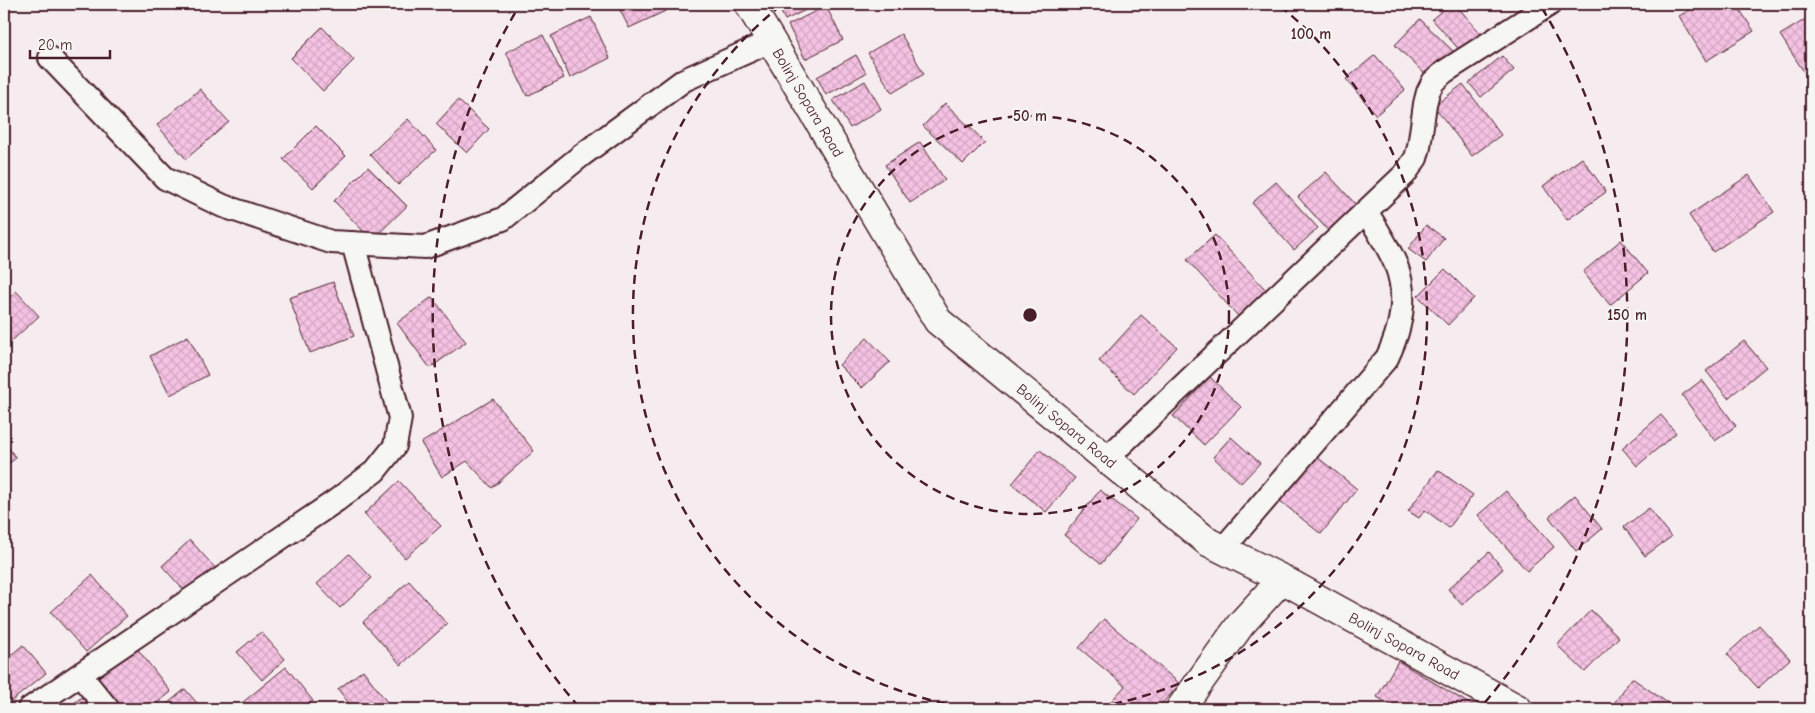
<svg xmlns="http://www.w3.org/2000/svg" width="1815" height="713" viewBox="0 0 1815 713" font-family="'Comic Neue',sans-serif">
  <defs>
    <pattern id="building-cross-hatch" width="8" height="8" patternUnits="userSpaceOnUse" patternTransform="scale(1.25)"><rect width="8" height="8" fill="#f4c2e2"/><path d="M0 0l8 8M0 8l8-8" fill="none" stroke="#d3a6c2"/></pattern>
  </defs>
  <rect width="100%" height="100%" fill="#f6ecef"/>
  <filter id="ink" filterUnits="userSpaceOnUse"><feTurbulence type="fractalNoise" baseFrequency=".02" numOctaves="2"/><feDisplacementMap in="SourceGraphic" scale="10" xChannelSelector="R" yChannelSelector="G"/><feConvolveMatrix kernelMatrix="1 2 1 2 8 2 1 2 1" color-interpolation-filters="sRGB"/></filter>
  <g filter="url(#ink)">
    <path fill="url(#building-cross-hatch)" stroke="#4a1f2b" d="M617 4H673L674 7 629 28Z
      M777 4H818L785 20Z
      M1450 4H1455L1484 37 1464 55 1432 19Z
      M1700 4H1736L1754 31 1706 61 1679 16Z
      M826 6 843 40 805 59 788 25Z
      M1811 16V67L1804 72 1780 35Z
      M591 17 610 58 570 78 551 36Z
      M1420 19 1454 52 1429 78 1395 45Z
      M322 27 354 60 323 91 291 58Z
      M901 34 924 74 892 93 868 53Z
      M543 35 564 78 527 96 506 52Z
      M856 55 866 73 826 95 817 77Z
      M1375 55 1405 90 1376 115 1346 79Z
      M1502 56 1514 70 1481 97 1469 83Z
      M865 81 881 109 850 128 833 100Z
      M1463 84 1501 135 1472 156 1434 106Z
      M200 89 229 122 186 159 157 125Z
      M458 100 489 129 467 153 436 124Z
      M945 103 985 142 963 164 923 126Z
      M408 119 436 150 398 185 370 154Z
      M316 126 346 156 313 188 283 159Z
      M920 142 945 180 910 203 885 165Z
      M1582 158 1606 192 1567 220 1543 186Z
      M368 167 407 206 372 240 334 201Z
      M1326 172 1359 208 1331 234 1298 197Z
      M1749 175 1774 212 1713 252 1689 215Z
      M1276 182 1318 228 1294 250 1252 203Z
      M1426 225 1444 238 1426 262 1408 249Z
      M1215 235 1266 290 1238 316 1187 260Z
      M1621 240 1648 273 1610 305 1583 272Z
      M1445 269 1474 298 1448 325 1418 296Z
      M333 282 354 336 310 353 289 298Z
      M16 291 39 316 4 348V302Z
      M432 297 466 342 430 368 397 323Z
      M1141 315 1177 347 1134 394 1099 361Z
      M188 336 208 375 170 395 150 356Z
      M867 338 890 362 862 388 839 365Z
      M1744 341 1766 367 1728 398 1706 371Z
      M1210 377 1241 407 1204 445 1173 416Z
      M1702 380 1736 426 1715 441 1682 395Z
      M493 399 534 451 492 488 467 461 442 477 421 443Z
      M1661 415 1676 433 1637 466 1622 448Z
      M1231 437 1260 463 1241 483 1213 457Z
      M4 442 16 458 4 467Z
      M1040 450 1075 478 1046 512 1012 484Z
      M1316 456 1357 489 1321 534 1280 501Z
      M1438 470 1473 495 1449 528 1425 510 1419 518 1408 511Z
      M399 481 441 526 405 558 364 514Z
      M1100 490 1137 519 1101 564 1064 535Z
      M1506 491 1554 547 1527 571 1478 515Z
      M1575 495 1602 529 1576 551 1549 517Z
      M1649 508 1671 537 1645 556 1624 527Z
      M190 540 217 570 189 596 162 566Z
      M1489 552 1503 569 1462 605 1448 589Z
      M349 554 372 578 340 608 317 584Z
      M92 575 127 616 86 652 51 612Z
      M409 581 447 624 401 665 363 622Z
      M1591 610 1619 637 1585 672 1557 645Z
      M1104 619 1180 684 1157 709H1104L1125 686 1079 648Z
      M1759 625 1790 659 1758 688 1727 654Z
      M261 632 285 659 262 680 237 652Z
      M23 645 46 673 7 705 4 701V661Z
      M136 647 171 692 150 709H117L94 681Z
      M1398 661 1473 706 1471 709H1398L1377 697Z
      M286 667 313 701 302 709H247L242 703Z
      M363 670 392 709H353L338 689Z
      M1632 678 1672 706 1671 709H1610Z
      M185 689 202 709H161Z
      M82 697 92 709H66Z"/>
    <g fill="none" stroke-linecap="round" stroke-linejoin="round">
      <defs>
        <path id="minor" d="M50 58 165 178 223 206 331 242 425 247 503 219 582 155 684 80 771 41
          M1106 459 1405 174 1416 158 1419 147 1425 104 1428 92 1433 82 1444 72 1550 4
          M1222 550 1387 358C1401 329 1408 296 1396 265 1388 246 1376 228 1366 211
          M80 675 108 709
          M29 709 337 500 375 471 395 446 400 418 353 243"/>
        <path id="tertiary" d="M1180 709 1241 624 1282 579"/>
        <g id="secondary">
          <path id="s1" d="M749 4 938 321 1208 542 1282 579 1518 709"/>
        </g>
      </defs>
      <use href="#minor" stroke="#4a1f2b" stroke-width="26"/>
      <use href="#tertiary" stroke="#4a1f2b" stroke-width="31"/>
      <use href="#secondary" stroke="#4a1f2b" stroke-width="31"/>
      <use href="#minor" stroke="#f6f6f2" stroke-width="22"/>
      <use href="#tertiary" stroke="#f6f6f2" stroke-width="28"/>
      <use href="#secondary" stroke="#f6f6f2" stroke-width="28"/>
    </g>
  </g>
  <g fill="none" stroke="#4a1f2b" stroke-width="2.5" stroke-dasharray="9 6">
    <circle cx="1030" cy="315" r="199"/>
    <path d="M975 709A398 398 0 0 1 780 6M1280 6A398 398 0 0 1 1085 709"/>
    <path d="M579 707A597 597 0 0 1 518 8M1542 8A597 597 0 0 1 1481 707"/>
  </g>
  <g text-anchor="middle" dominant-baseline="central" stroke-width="4" stroke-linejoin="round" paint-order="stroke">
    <g font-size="15" fill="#4a1f2b" stroke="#f6f6f2">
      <text stroke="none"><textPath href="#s1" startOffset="115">Bolinj Sopara Road</textPath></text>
      <text stroke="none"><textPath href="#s1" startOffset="535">Bolinj Sopara Road</textPath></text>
      <text stroke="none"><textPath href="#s1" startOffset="940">Bolinj Sopara Road</textPath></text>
    </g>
  </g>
  <circle cx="1030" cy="315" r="8" fill="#4a1f2b" stroke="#f6f6f2" stroke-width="2.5"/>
  <g font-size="15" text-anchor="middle" font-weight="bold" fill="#4a1f2b" stroke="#f6f6f2" stroke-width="4" stroke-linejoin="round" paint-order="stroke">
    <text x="1311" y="39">100 m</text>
    <text x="1030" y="121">50 m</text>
    <text x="1627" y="320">150 m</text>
  </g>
  <rect width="1815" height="713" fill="none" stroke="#f6f6f2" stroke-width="20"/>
  <rect x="10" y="10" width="1795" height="693" fill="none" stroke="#4a1f2b" stroke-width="2" filter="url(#ink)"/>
  <path d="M30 50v8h80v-8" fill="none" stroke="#4a1f2b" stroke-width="2.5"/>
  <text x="38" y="50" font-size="15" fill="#4a1f2b" stroke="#f6f6f2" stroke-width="4" paint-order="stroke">20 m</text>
</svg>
